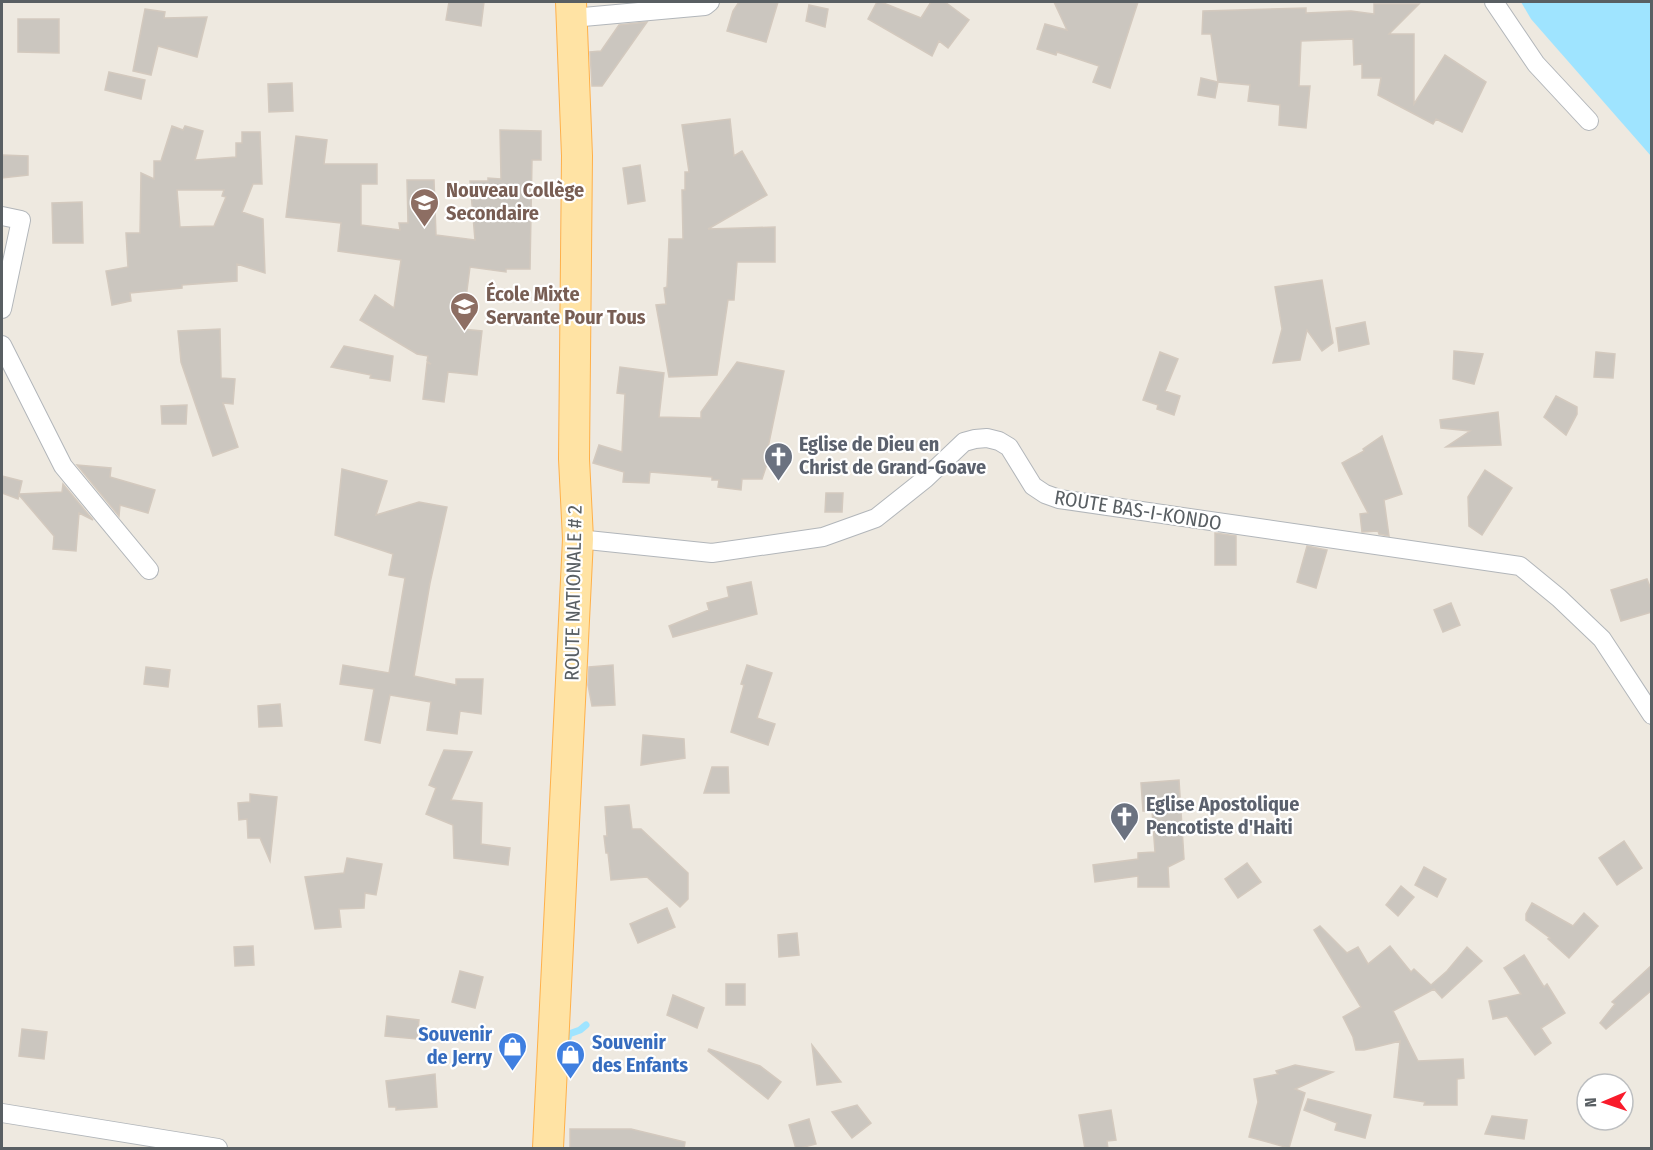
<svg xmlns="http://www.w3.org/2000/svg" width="1653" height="1150" viewBox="0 0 1653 1150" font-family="'Fira Sans Condensed',sans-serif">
  <rect width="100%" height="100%" fill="#eee9e0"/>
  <path fill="#9fe4ff" d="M1521 2H1651V156L1531 19Z"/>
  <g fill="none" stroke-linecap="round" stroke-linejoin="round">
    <path stroke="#9fe4ff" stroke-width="7" d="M567 1042 569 1034 580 1030 586 1025"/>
  </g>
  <path fill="#cbc6bf" stroke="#d3c9be" stroke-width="1.5" fill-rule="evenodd" d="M449 2H484L481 26 446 20Z
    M739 2H778L766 42 727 31 733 11Z
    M877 2H881L921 18 931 2H945L969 20 948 48 939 41 932 56 868 19Z
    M1054 2H1138L1110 88 1093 82 1099 66 1057 52 1056 55 1037 49 1045 24 1067 30Z
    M1374 4H1419L1389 34H1414V104L1445 55 1486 82 1462 132 1436 119 1433 124 1378 95 1381 78H1362V64L1354 65 1353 39 1301 41 1299 86H1310L1306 128 1279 125 1280 105 1248 101 1250 85 1218 82 1211 34H1202L1203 11 1306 8V13L1351 11 1374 14Z
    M809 5 828 9 825 27 806 21Z
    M145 9 165 12 164 18 207 17 197 57 158 46 151 75 133 71Z
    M18 19H59V53L18 52Z
    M647 22 602 86H592L590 52 601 51 619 25Z
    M109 72 145 80 141 99 105 90Z
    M1201 78 1218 82 1215 98 1198 95Z
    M292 83 293 111 269 112 268 84Z
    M730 119 734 156 742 151 767 195 708 229 775 227V262H737L734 300H728L717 375 669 377 656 305 666 304 664 288 667 287 669 239H683L682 190H685V172H689L682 125Z
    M172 126 183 130 185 126 203 131 195 160 236 157V143H242V132H260L262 184H253L242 212 263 219 265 273 237 264V281L182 285V288L130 293 131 301 112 305 106 271 128 267 126 233H140L141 173 154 179V161H161ZM177 190H224L222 196 226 197 214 226 180 227Z
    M500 130 541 131V160H532L530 269H506V272L470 267 462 329 482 331 477 375 448 372 444 402 423 399 427 363 431 364 427 361 428 356 417 354 360 320 375 295 394 308 401 260 338 251 341 223 286 217 296 136 327 140 324 164H377V184H361V225L400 230 399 223H408L407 180H434L436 235 475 240 470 181H488V178L501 179Z
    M2 155 28 156V175L2 178Z
    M640 165 645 201 628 204 623 168Z
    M82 202 83 243H53L52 203Z
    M1322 280 1333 343 1322 351 1307 330 1300 360 1273 363 1282 329 1275 287Z
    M1365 322 1369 344 1339 351 1336 328Z
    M220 329 221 378 235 379 233 404 223 403 238 447 213 456 181 362 178 331Z
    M344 346 393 356 390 381 370 378 371 375 331 367Z
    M1454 351 1483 354 1474 384 1453 379Z
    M1160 352 1178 359 1165 391 1180 396 1174 415 1157 409 1158 405 1143 400Z
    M1596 352 1615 354 1613 378 1594 377Z
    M737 362 784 371 766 457 769 458 762 479H742L741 490 718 487 719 480H712V477L650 472 649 483 623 482 624 472 593 463 599 445 622 452 625 394 617 393 620 367 664 373 659 417 701 418V412Z
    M1556 396 1577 407V414L1566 435 1544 417Z
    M187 405 186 424H162L161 406Z
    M1498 412 1501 445 1446 447 1470 431 1441 428 1440 420Z
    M1382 436 1402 494 1384 500 1389 536 1379 534 1378 531 1362 532 1360 514 1368 513 1342 463 1364 451 1363 449Z
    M77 465 111 468 110 477 155 490 148 513 120 505 119 516Z
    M342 469 387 481 376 515 419 502 447 507 430 583 414 676 456 685V679H483L481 714 460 711 457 734 427 730 431 702 390 695 380 743 365 740 374 689 340 684 343 665 389 673 405 578 389 575 393 554 335 535Z
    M1485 470 1512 488 1482 535 1469 526 1468 497Z
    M2 476 22 481 19 494 62 492 63 484 93 520 79 513 76 551 53 549 54 536 19 495 18 499 2 493Z
    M826 493H843L842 512H825Z
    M1215 533 1236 536V565H1215Z
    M1307 546 1327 550 1316 588 1297 582Z
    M1647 579 1652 592V612L1621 621 1611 590Z
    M751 582 757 614 673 637 669 626 709 610 707 603 729 597 727 587Z
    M1451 603 1460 625 1443 632 1434 610Z
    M613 665 615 705 592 706 588 685 589 667Z
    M747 665 772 673 757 718 775 724 768 745 731 732 744 685 741 684Z
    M146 667 170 670 168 687 144 684Z
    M280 704 282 726 259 727 258 706Z
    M643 735 684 739 685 758 641 765Z
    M444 750 472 752 451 800 482 803 481 844 510 848 508 865 454 858 453 825 426 814 436 788 429 785Z
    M712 767H728L729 793H704Z
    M1179 780 1184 859 1168 867 1169 887H1138V876L1095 882 1093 865 1138 859V853L1155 852 1152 811H1143L1141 783Z
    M250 794 277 797 270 861 260 838H248L247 819 239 820 238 803 250 802Z
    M629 805 632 829H641L688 873V899L680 907 647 877 611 880 608 853H606L604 836H607L605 807Z
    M1624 841 1642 868 1617 885 1599 858Z
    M347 858 382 864 376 895 365 893 364 908 339 909 341 927 315 929 305 877 344 873Z
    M1247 863 1261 882 1238 898 1225 879Z
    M1424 867 1446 879 1437 897 1415 885Z
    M1401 886 1414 897 1398 916 1386 905Z
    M1532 903 1573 926 1584 913 1598 926 1569 958 1548 939 1550 938 1526 920V914Z
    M667 908 675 927 638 943 630 924Z
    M1320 926 1347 953 1358 947 1368 964 1390 946 1411 972 1414 969 1431 985 1447 971 1467 947 1482 961 1442 998 1434 989 1393 1011 1418 1061 1463 1059 1464 1078 1457 1079V1105H1424L1425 1102 1394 1097 1400 1041 1364 1050H1356L1353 1037 1343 1017 1361 1007 1314 930Z
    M797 933 799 955 779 957 778 935Z
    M253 946 254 965 235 966 234 947Z
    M1524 955 1544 987 1547 984 1565 1013 1541 1028 1551 1043 1535 1055 1507 1016 1493 1019 1489 1001 1521 994 1504 968Z
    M1652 965V990L1606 1029 1600 1023 1615 1004 1612 1002Z
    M460 971 483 977 475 1008 452 1002Z
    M726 984H745V1005H726Z
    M673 995 704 1008 697 1028 667 1015Z
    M387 1016 419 1020 417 1039 385 1036Z
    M22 1029 47 1032 44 1059 19 1056Z
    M812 1045 841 1082 817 1085Z
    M709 1049 760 1066 781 1082 768 1099 708 1051Z
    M1295 1065 1333 1072 1295 1089 1305 1093 1289 1148 1249 1137 1258 1102 1254 1079 1278 1074 1276 1071Z
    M435 1074 437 1107 396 1110V1107H389L386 1081Z
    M1308 1099 1371 1115 1365 1138 1335 1130 1337 1123 1304 1110Z
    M857 1105 871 1123 852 1138 832 1112Z
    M1111 1110 1116 1140 1107 1141 1108 1149H1085L1079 1115Z
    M1492 1116 1527 1120 1524 1139 1485 1134Z
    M809 1119 816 1144 796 1149 789 1125Z
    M570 1129H631L685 1142 684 1149H570Z"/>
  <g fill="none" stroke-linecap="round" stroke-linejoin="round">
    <defs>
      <path id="street" d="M1494 2 1536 64 1589 121
        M572 18 705 6 710 2
        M2 216 21 220 2 309
        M2 345 63 466 149 570
        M578 539 712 553 823 537 876 518 925 479 964 442 975 439 987 438 999 441 1009 447 1033 486 1045 494 1059 499 1520 566 1559 598 1602 639 1652 715
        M2 1113 218 1148"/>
      <path id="primary" d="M548 1148 578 539 574 459 577 156 571 2"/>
    </defs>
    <use href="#street" stroke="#b2b6ba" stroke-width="20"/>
    <use href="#primary" stroke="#ffb049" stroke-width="32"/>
    <use href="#street" stroke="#fff" stroke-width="18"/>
    <use href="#primary" stroke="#ffe3a4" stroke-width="30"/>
  </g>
  <defs>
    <symbol id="school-pin" viewBox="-11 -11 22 30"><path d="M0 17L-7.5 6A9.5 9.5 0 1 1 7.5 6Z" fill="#8d6e63" stroke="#fff"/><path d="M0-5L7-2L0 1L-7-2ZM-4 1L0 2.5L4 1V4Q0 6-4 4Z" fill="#fff"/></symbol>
    <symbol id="church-pin" viewBox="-11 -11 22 30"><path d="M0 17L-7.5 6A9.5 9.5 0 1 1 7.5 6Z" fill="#6b7280" stroke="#fff"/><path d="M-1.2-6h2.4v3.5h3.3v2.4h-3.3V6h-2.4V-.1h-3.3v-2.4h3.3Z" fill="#fff"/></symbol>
    <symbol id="shop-pin" viewBox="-11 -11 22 30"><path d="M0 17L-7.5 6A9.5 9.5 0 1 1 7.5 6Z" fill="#3f7fe0" stroke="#fff"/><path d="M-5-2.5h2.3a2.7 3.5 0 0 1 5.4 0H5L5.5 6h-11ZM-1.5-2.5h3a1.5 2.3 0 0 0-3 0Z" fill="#fff"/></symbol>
  </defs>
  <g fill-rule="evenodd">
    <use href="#school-pin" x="408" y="186" width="33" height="45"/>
    <use href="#school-pin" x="448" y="290" width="33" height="45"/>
    <use href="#church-pin" x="762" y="440" width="33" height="45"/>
    <use href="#church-pin" x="1108" y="800" width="33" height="45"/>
    <use href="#shop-pin" x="496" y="1030" width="33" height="45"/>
    <use href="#shop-pin" x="554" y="1038" width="33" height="45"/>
  </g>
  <g text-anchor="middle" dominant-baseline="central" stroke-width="4.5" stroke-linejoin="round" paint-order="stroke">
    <g font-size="20" font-weight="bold" fill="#785e54" stroke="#fff" text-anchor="start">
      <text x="446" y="190">Nouveau Collège<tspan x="446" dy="23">Secondaire</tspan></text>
      <text x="486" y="294">École Mixte<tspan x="486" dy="23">Servante Pour Tous</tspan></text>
    </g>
    <g font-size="20" font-weight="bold" fill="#5b616d" stroke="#fff" text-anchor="start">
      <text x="799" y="444">Eglise de Dieu en<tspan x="799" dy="23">Christ de Grand-Goave</tspan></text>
      <text x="1146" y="804">Eglise Apostolique<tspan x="1146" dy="23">Pencotiste d'Haiti</tspan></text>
    </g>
    <g font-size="20" fill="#595f63" stroke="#fff">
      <text transform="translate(1138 510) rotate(9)">ROUTE BAS-I-KONDO</text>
      <text transform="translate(573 593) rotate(-89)">ROUTE NATIONALE # 2</text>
    </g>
    <g font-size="20" font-weight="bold" fill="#366cbe" stroke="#fff" text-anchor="end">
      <text x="492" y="1034">Souvenir<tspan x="492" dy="23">de Jerry</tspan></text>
      <text x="592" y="1042" text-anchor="start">Souvenir<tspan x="592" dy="23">des Enfants</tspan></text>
    </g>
  </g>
  <rect width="1653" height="1150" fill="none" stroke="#595f63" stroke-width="6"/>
  <g transform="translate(1605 1102) rotate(268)"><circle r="28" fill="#ffffff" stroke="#bdbfc1" stroke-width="1.5"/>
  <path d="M0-4.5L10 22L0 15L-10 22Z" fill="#f91b2b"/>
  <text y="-9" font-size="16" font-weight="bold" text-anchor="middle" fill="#595f63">N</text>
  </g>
</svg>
